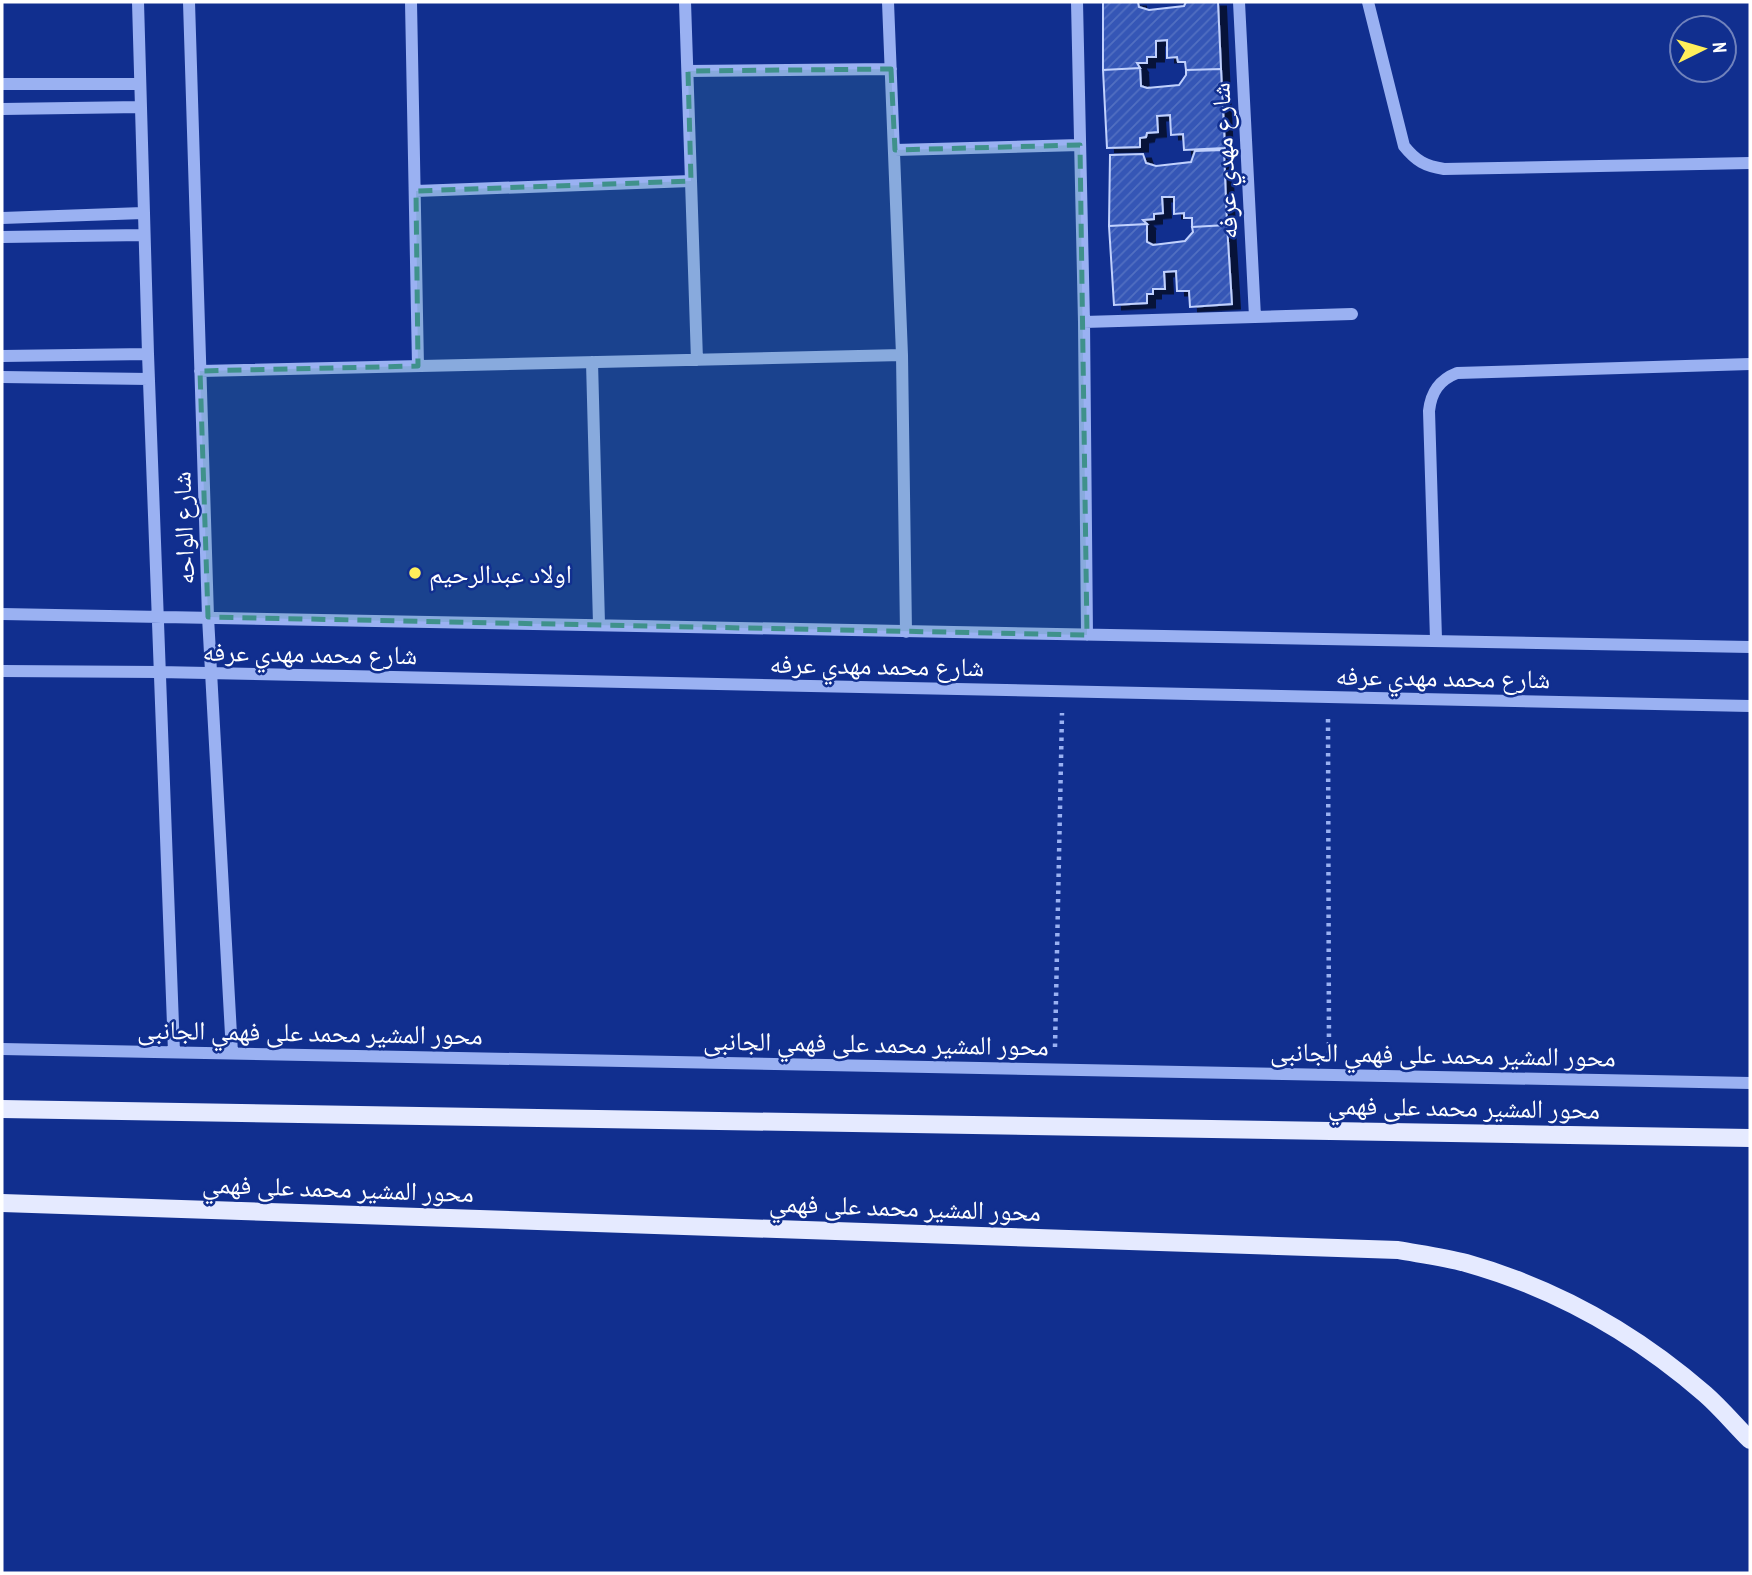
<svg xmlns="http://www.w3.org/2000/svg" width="1752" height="1575" viewBox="0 0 1752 1575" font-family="'PT Sans Narrow','Noto Naskh Arabic',sans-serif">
  <defs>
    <pattern id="building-hatch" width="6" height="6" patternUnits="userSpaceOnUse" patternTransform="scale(1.75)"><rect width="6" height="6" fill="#3456b6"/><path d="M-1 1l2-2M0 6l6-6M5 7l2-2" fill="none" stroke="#526fc1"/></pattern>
    <filter id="shadow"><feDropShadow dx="8" dy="4.5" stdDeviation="0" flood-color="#0009"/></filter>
  </defs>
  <rect width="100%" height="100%" fill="#112f8f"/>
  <path fill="url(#building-hatch)" stroke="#c1d1fd" stroke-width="2" filter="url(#shadow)" d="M1103 2H1138L1139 7 1149 10 1184 6 1186 2H1218L1221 69 1186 70 1185 62H1178L1177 57 1167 58V40L1156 41V57H1147V63H1137L1140 68 1103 70Z
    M1140 68 1141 86 1147 88 1179 85 1186 75V70L1221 69 1225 148 1184 150 1183 134 1171 135 1170 115 1157 116 1158 132 1147 133 1146 137 1140 138V147L1107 148 1103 70Z
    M1224 150 1227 225 1192 227V218H1184V213L1174 214V197H1162L1163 213 1154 214V219L1143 220 1147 224 1109 226 1110 155 1143 154 1146 163 1156 166 1191 162 1195 151Z
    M1147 224V242L1153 245 1185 241 1193 232 1192 227 1227 225 1232 304 1190 307 1189 291H1177L1176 271 1164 272 1165 289H1153V294H1147V303L1114 305 1109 226Z"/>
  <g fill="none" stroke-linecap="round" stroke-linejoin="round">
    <path stroke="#9ab1f2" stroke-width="4.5" stroke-dasharray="3.5 5" stroke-linecap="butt" d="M1328 719 1329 1053
      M1055 1047 1062 713"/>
    <path stroke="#9ab1f2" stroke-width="12" d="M138 2 148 354 174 1052
      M189 2 208 617 232 1053
      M411 2 418 366
      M685 2 697 360
      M888 2 902 355 906 632
      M1077 2 1084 322 1087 635
      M1239 2 1255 317
      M1368 2 1404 146C1416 161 1425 166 1444 169L1750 163
      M688 71 891 69
      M2 84H140
      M2 109 141 107
      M895 150 1080 145
      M416 191 691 181
      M2 218 143 213
      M2 237 144 235
      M1084 322 1352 314
      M2 356 148 354
      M592 362 599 624
      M200 371 902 355
      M2 377 149 379
      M2 614 1750 647
      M1436 639 1429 411C1431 392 1439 380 1457 373L1750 364
      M2 671 159 672 1750 706
      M2 1049 1750 1083"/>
    <path stroke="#e5eaff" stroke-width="18" d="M2 1109 1750 1138
      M2 1203 1398 1250C1420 1254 1444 1257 1466 1263 1555 1288 1636 1334 1705 1394 1721 1408 1735 1425 1750 1440"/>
  </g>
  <path fill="#3f918b" fill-opacity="0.2" stroke="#3f918b" stroke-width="5" stroke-dasharray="14 9" stroke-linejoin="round" d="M891 69 895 150 1080 145 1087 635 208 617 200 371 418 366 416 191 691 181 688 71Z"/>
  <circle fill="#ffef5b" stroke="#112f8f" stroke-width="2.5" cx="415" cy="573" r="7"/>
  <g text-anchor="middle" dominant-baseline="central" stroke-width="5" stroke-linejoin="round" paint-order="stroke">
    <g font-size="26" fill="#fff" stroke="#112f8f">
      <text transform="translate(1224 161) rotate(-93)">شارع مهدي عرفه</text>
      <text transform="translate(183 528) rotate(-92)">شارع الواحه</text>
      <text transform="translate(310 653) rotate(1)">شارع محمد مهدي عرفه</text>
      <text transform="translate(877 665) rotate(1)">شارع محمد مهدي عرفه</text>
      <text transform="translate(1443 677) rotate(1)">شارع محمد مهدي عرفه</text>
      <text transform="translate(310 1032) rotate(1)">محور المشير محمد على فهمي الجانبى</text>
      <text transform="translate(876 1043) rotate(1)">محور المشير محمد على فهمي الجانبى</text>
      <text transform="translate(1443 1054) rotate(1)">محور المشير محمد على فهمي الجانبى</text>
      <text transform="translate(1464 1107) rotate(1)">محور المشير محمد على فهمي</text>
      <text transform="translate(338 1188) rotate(2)">محور المشير محمد على فهمي</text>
      <text transform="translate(905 1207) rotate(2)">محور المشير محمد على فهمي</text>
    </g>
    <g font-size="26" fill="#fff" stroke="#112f8f" text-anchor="start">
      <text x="429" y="573">اولاد عبدالرحيم</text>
    </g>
  </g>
  <rect width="1752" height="1575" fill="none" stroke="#ffffff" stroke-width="7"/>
  <g transform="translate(1703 49) rotate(85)"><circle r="33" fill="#112f8f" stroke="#7082bc" stroke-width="2"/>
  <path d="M0-5L12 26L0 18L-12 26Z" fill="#ffef5b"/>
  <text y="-10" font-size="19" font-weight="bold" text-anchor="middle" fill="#ffffff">N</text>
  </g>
</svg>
